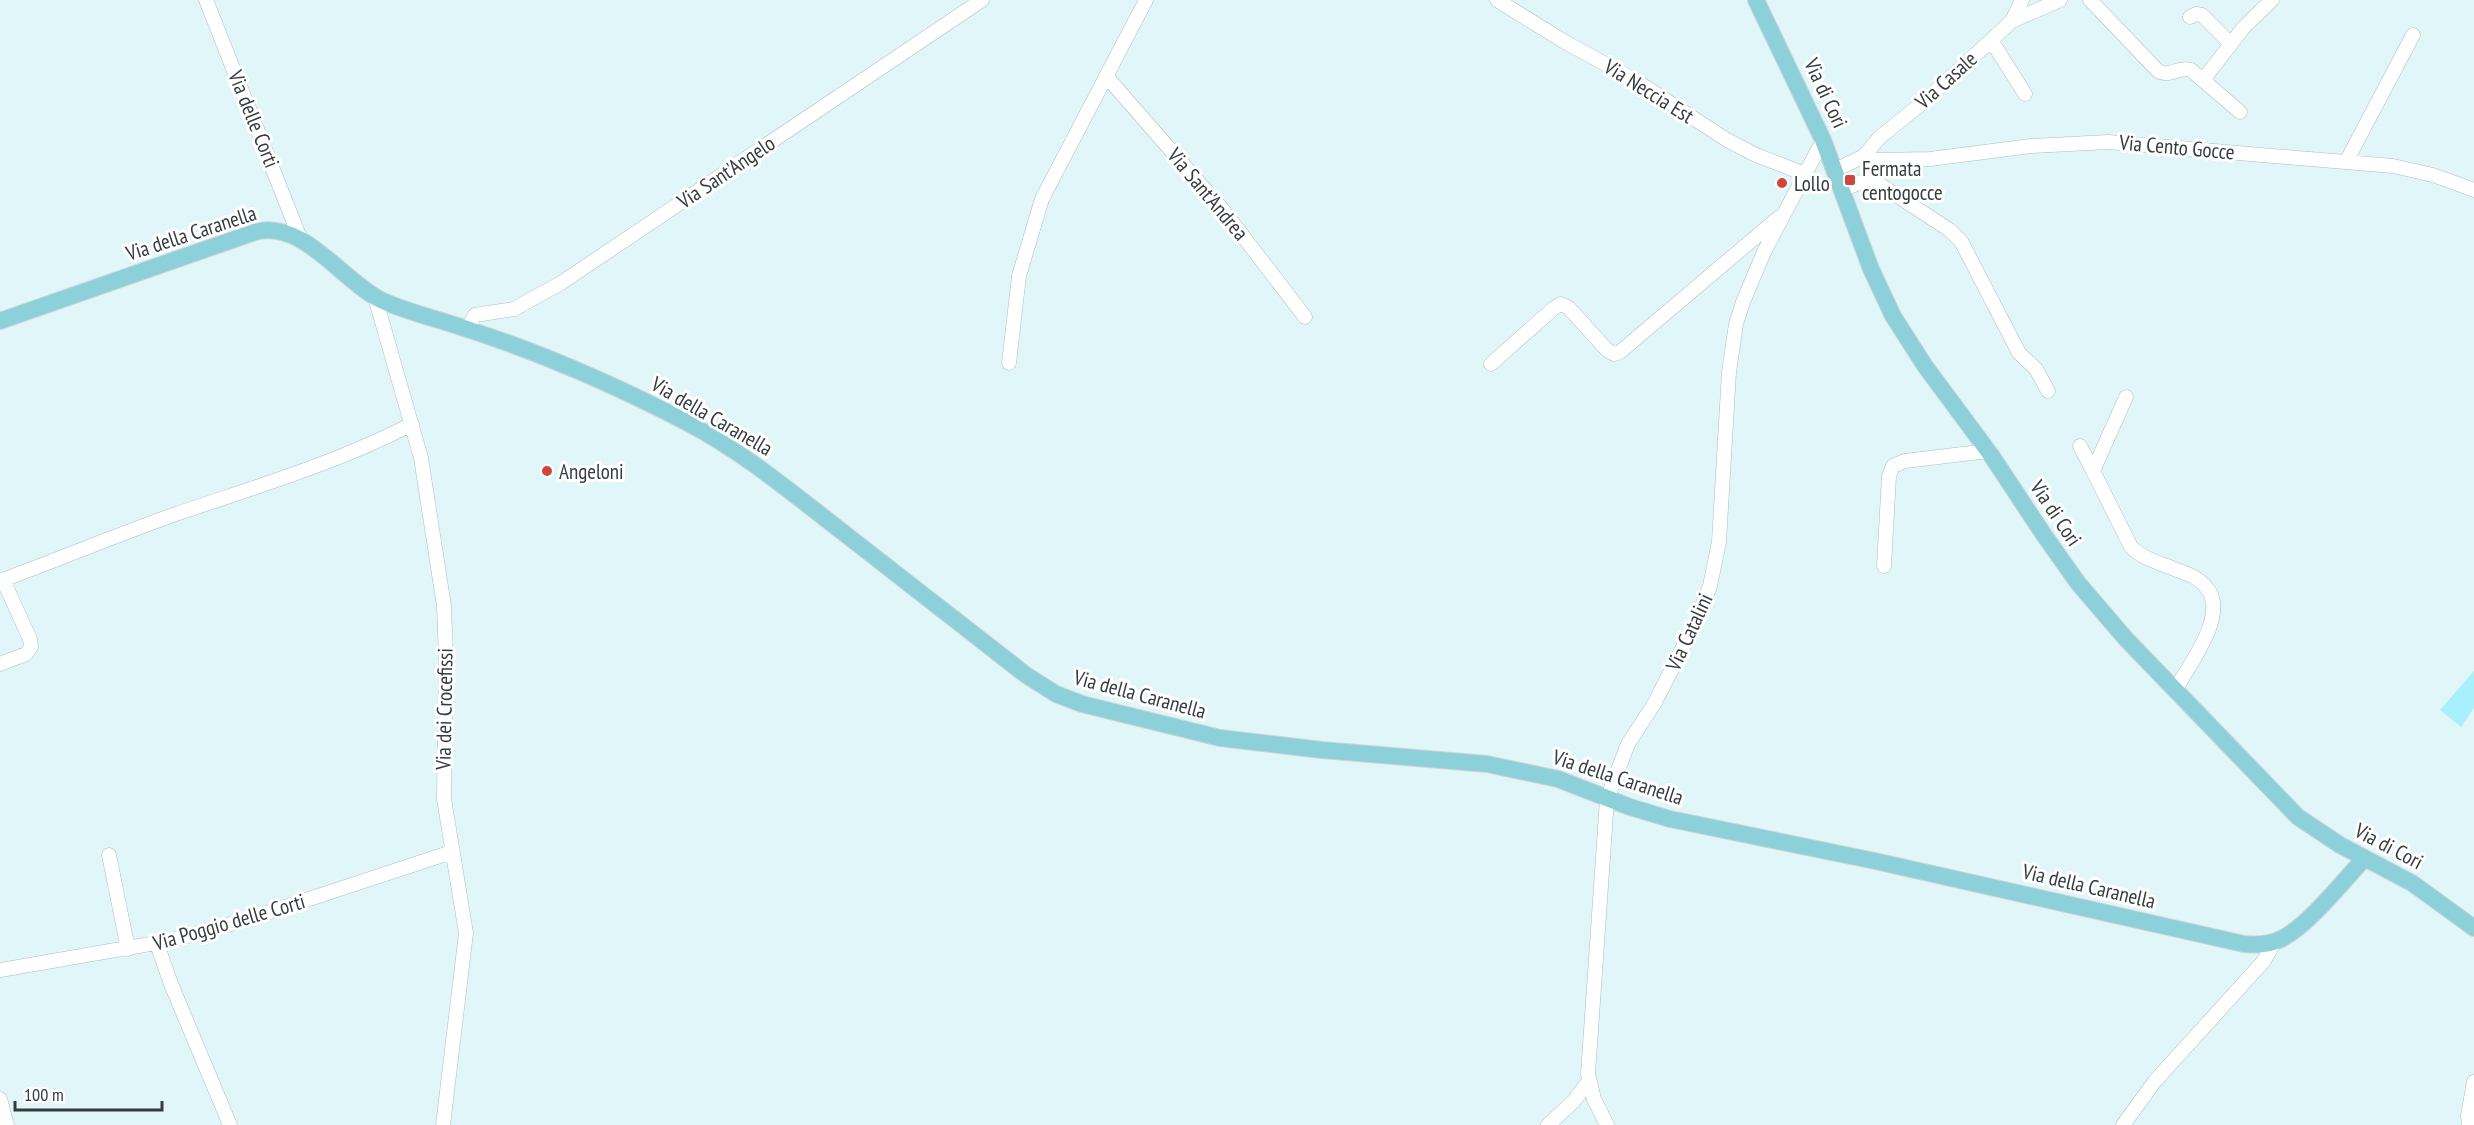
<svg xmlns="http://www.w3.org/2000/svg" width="2474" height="1125" viewBox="0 0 2474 1125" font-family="'PT Sans Narrow',sans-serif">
  <rect width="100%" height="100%" fill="#e1f6f9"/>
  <path fill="#a7f1fd" d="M2474 671V708L2461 727 2440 710Z"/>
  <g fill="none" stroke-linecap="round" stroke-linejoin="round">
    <defs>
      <path id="minor" d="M206 0 300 238
        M1497 0 1565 42 1638 82 1727 140 1756 155 1805 174
        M2090 0 2158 71C2170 78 2178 66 2191 70L2240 112
        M2190 17 2196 14 2202 15 2231 44
        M2012 21 2060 0
        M1991 40 2025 94
        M1106 76 1223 210 1305 317
        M2203 80 2244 27 2272 0
        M1864 156 1880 137 1926 100 2012 21 2022 0
        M1876 160 1930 159 2031 146 2108 142 2393 166 2433 175 2474 190
        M2346 162 2413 35
        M1835 170 1864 156 1876 160 1870 178 1842 190
        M1870 178 1948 229 1961 241 2019 353 2036 369 2048 391
        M375 297 421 458 444 606 446 655 444 799 466 933 443 1125
        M468 329 475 315 514 309 561 283 982 0
        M1009 363 1019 276 1042 199 1146 0
        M1491 364 1554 308 1561 304 1569 308 1607 350 1614 354 1620 352 1778 218
        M2126 397 2093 471 2131 547C2144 560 2161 563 2177 570 2187 574 2198 577 2205 586 2231 612 2189 665 2175 690
        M2080 446 2093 471
        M1884 566 1889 476 1893 466 1905 461 1988 451
        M0 581C59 559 117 535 176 514 255 487 337 463 412 424
        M0 664 26 654 31 647 30 639 3 580
        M109 855 128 949
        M157 944 171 984 230 1125
        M0 970 173 940 245 920 452 852
        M0 1099 7 1125
        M1548 1125 1574 1101 1588 1082
        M1607 1125 1594 1099 1588 1074 1607 799 1628 744 1654 704 1695 624 1710 586 1719 542 1729 372 1736 324 1743 302 1764 252 1823 140
        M2123 1125 2155 1081 2263 962 2275 942
        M2469 1125 2468 1115 2474 1082"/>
      <path id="major" d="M1756 0 1823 140 1871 269 1893 316 1925 366 1991 455 2044 535 2078 583 2126 639 2298 817 2340 845 2412 883 2474 928
        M0 321 255 232C303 219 342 281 381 300 409 313 439 319 467 329 544 354 617 386 688 423 743 452 791 492 840 530 902 578 964 627 1026 675L1056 694 1082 704 1220 738 1322 750 1487 764 1558 779 1630 807 1670 819 1875 861 2244 944C2257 945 2269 945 2281 939 2307 927 2343 881 2364 859"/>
    </defs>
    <use href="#minor" stroke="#abbfc2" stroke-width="15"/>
    <use href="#major" stroke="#d2d4d5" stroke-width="18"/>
    <use href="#minor" stroke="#fff" stroke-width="14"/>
    <use href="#major" stroke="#8cd0da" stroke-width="16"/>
  </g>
  <g fill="#d3453a" stroke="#fff" stroke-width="2">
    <rect x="1844" y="174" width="12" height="12" rx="3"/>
    <circle cx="1782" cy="183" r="6"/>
    <circle cx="547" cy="471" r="6"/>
  </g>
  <g text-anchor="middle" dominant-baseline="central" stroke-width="6" stroke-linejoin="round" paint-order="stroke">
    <g font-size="21" fill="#343c3e" stroke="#fff">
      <text transform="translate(1946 80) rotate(-42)">Via Casale</text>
      <text transform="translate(1649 91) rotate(32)">Via Neccia Est</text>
      <text transform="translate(1826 93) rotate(65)">Via di Cori</text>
      <text transform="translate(254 119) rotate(68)">Via delle Corti</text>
      <text transform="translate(2177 147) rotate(5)">Via Cento Gocce</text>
      <text transform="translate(726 172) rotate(-34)">Via Sant'Angelo</text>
      <text transform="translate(1208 194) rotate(50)">Via Sant'Andrea</text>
      <text transform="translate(191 233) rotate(-18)">Via della Caranella</text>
      <text transform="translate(712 416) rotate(30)">Via della Caranella</text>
      <text transform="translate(2056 513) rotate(56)">Via di Cori</text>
      <text transform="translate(1689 632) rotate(-65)">Via Catalini</text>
      <text transform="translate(1140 694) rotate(15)">Via della Caranella</text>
      <text transform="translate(444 709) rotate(-89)">Via dei Crocefissi</text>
      <text transform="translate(1618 777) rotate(18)">Via della Caranella</text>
      <text transform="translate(2389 846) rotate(28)">Via di Cori</text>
      <text transform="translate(2089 886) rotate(13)">Via della Caranella</text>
      <text transform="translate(229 922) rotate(-16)">Via Poggio delle Corti</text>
    </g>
    <g font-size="21" fill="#343c3e" stroke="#fff" text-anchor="start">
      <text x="1862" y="168">Fermata<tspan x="1862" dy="24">centogocce</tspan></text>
      <text x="1794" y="183">Lollo</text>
      <text x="559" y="471">Angeloni</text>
    </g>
  </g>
  <path d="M15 1101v9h147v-9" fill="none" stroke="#343c3e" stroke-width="3"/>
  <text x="24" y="1101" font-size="18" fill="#343c3e" stroke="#ffffff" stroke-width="4.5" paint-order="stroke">100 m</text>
</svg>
